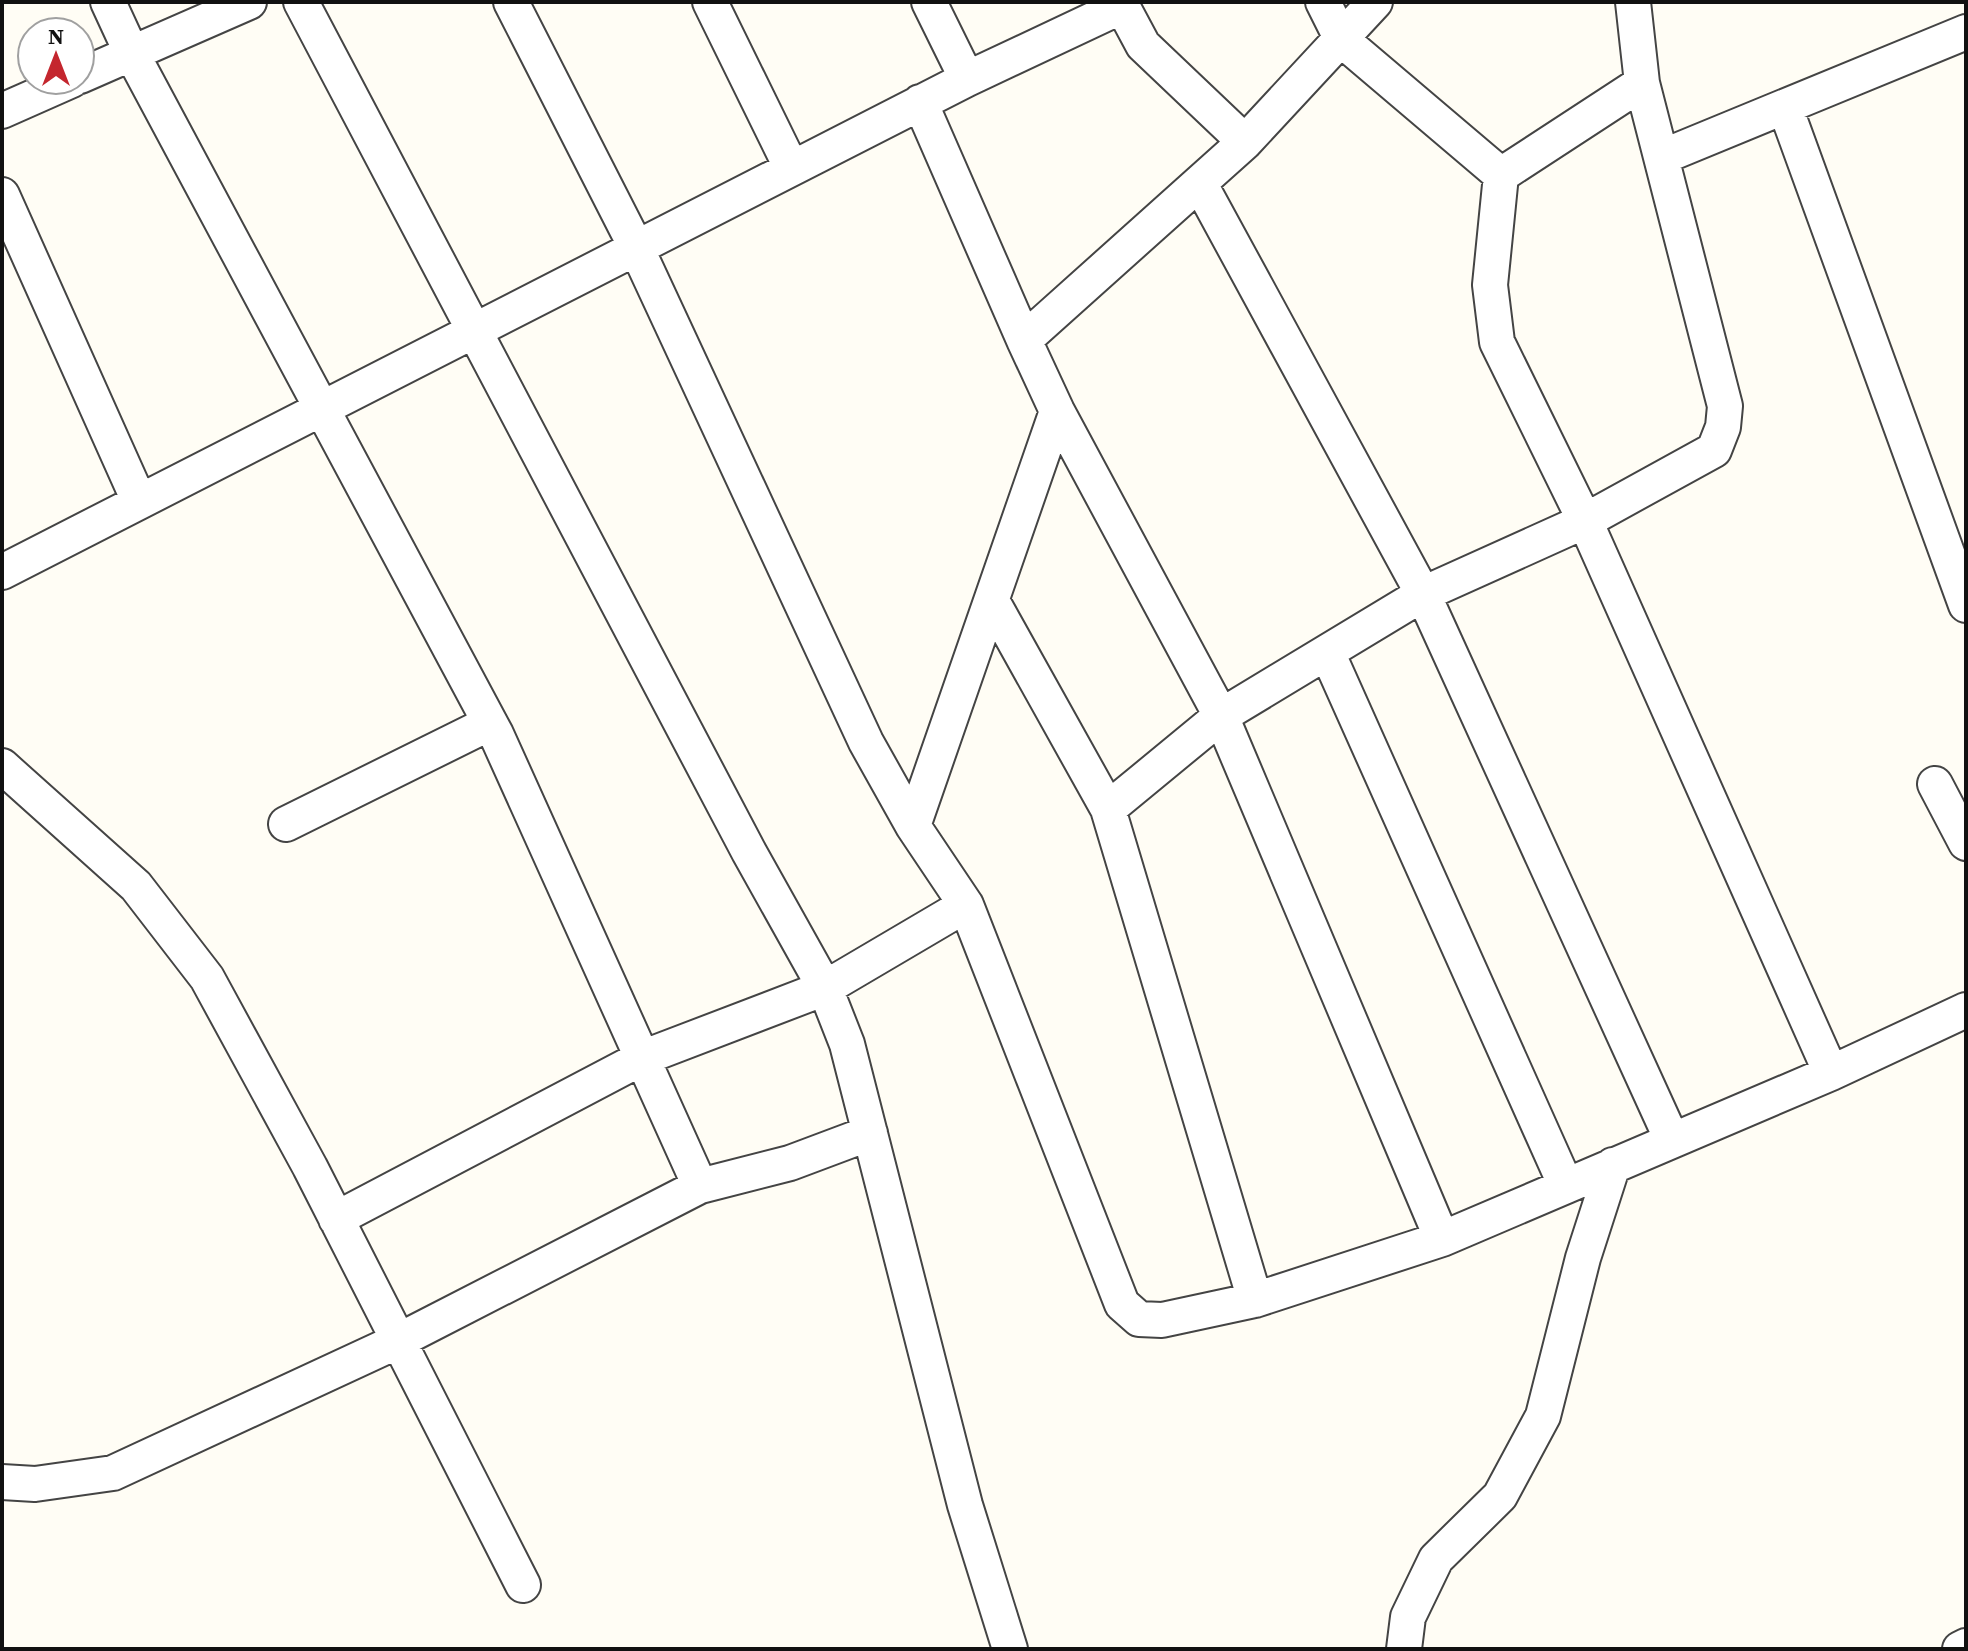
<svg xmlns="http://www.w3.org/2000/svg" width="1968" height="1651" viewBox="0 0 1968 1651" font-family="'Source Serif 4',serif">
  <rect width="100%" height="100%" fill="#fffdf5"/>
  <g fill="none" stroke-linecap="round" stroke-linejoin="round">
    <defs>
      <path id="street" d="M108 2 132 54 496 734 700 1186
        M301 2 749 852 825 988 847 1044 965 1505 1010 1649
        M710 2 791 167
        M1120 2 1143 45 1245 142
        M1323 2 1342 40 1501 175 1642 83
        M1375 2 1245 142 1024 340 1057 411 1221 716 1442 1239
        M80 76 249 2
        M967 79 1122 6
        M920 102 1024 340
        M1785 107 1966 605
        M2 111 72 80
        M1662 157 1966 32
        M1501 175 1490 285 1497 342 1585 521 1831 1073
        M1200 184 1423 594 1672 1140
        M2 195 139 501
        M2 572 967 79 929 2
        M992 601 1108 809 1255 1300
        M1327 652 1566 1186
        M2 766 136 886 207 978 310 1167 523 1585
        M1935 784 1966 843
        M1108 809 1221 716 1423 594 1585 521 1714 450 1723 427 1725 406 1642 83 1633 2
        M286 824 490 723
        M913 826 1057 411
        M966 905 1122 1304 1139 1319 1162 1320 1255 1300 1442 1239 1831 1073 1966 1010
        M336 1219 642 1058 825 988 966 905 913 826 866 742 636 247 511 2
        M2 1482 35 1484 113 1473 398 1341 700 1186 790 1163 870 1133
        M1404 1649 1408 1617 1436 1559 1500 1496 1543 1416 1583 1258 1613 1165
        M1960 1649 1966 1646"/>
    </defs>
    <use href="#street" stroke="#444" stroke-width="38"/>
    <use href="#street" stroke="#fff" stroke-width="34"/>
  </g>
  <rect width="1968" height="1651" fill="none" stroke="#111111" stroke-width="8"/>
  <g transform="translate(56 56)"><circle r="38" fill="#ffffff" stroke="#a0a0a0" stroke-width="2"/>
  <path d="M0-6L14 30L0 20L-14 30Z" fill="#c4262e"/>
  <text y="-12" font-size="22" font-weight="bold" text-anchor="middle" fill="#111111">N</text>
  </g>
</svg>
